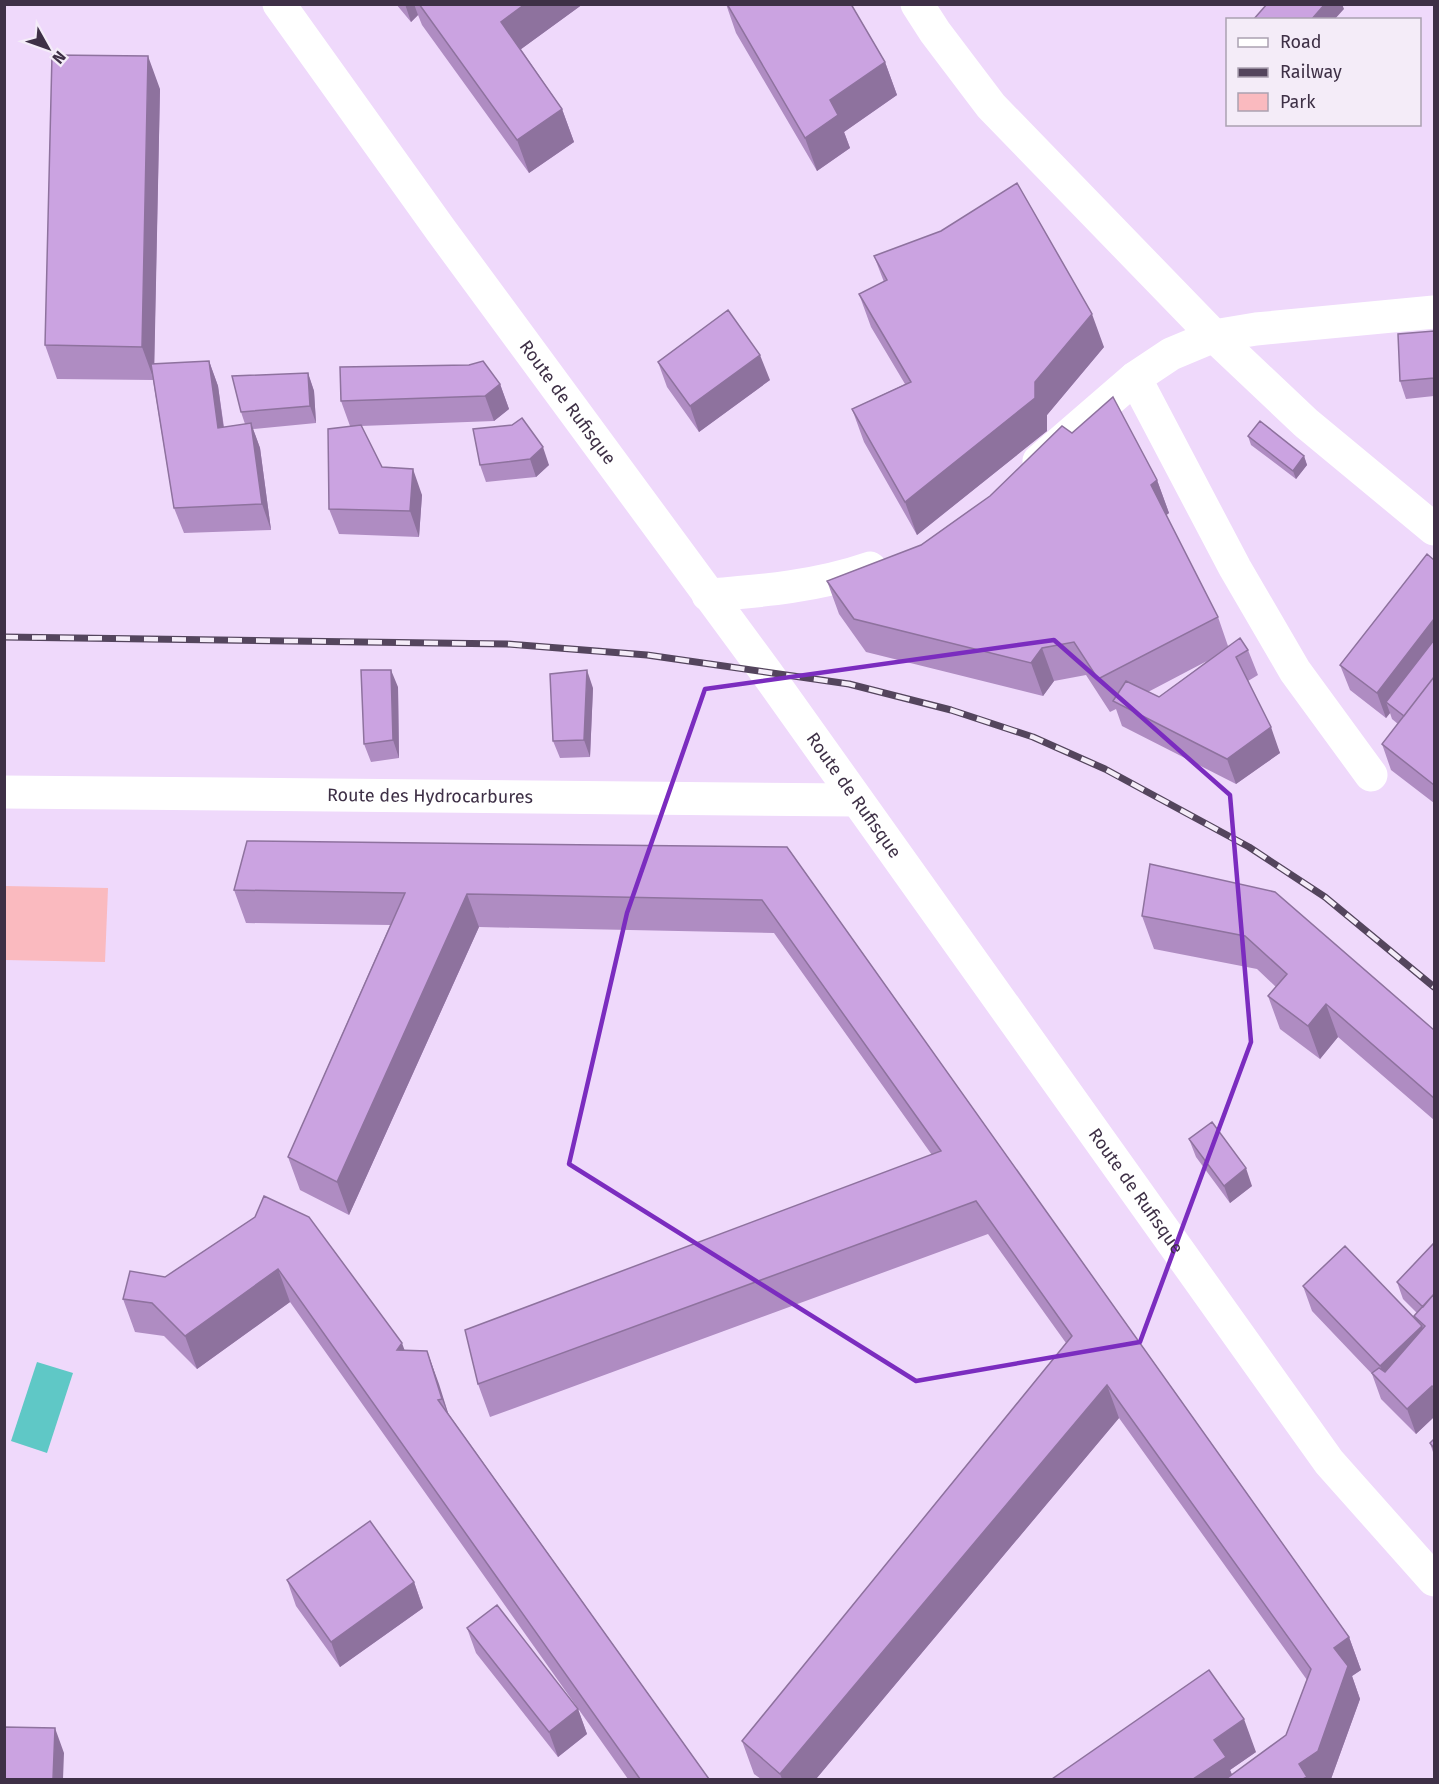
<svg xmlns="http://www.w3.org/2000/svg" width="1439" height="1784" viewBox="0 0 1439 1784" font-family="'Fira Sans',sans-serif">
  <rect width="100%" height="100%" fill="#efd9fb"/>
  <path fill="#fababf" d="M5 886 108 888 105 962 5 960Z"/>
  <path fill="#5fc8c6" d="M37 1362 73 1373 47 1453 11 1441Z"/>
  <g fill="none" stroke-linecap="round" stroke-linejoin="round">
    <g stroke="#fff" stroke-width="33">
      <path d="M917 4 935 32 991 106 1214 336 1306 423 1434 529"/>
      <path d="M1135 378 1235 568 1295 671 1371 775"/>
      <path d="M1039 461 1135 378 1171 354 1214 336 1256 329 1434 312"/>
      <path d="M708 595C763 591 818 586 870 568"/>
      <path id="s1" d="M4 792 855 800"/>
    </g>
    <path stroke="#fff" stroke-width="33" id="s2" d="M279 4 440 229 766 672 1329 1462 1434 1580"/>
    <defs>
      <path id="rail" d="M4 637 507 644 647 655 849 684 951 710 1033 737 1105 769 1249 847 1325 897 1434 987"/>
    </defs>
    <use href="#rail" stroke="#54455d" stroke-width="7"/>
    <use href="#rail" stroke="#f4ecf8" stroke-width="4.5" stroke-dasharray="14" stroke-linecap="butt"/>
  </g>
  <path fill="#af8cc2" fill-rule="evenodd" d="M396 4H583L521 49 562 109 574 142 529 173 422 25 418 15 411 22Z
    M726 4H851L885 62 897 95 844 132 850 148 817 171 736 33Z
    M160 89 154 364 209 361 218 386 224 427 245 424 241 412 308 373 314 391 316 423 253 429 260 448 271 530 184 533 174 508 153 380 57 379 45 345Z
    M874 256 1104 347 1047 415V431L917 535 864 442 852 409 905 384 871 327 859 294 884 282Z
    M1434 331V396L1406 399 1400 381Z
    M658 362 770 380 699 432 667 387Z
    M500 384 509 409 494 421 361 426 382 467 422 495 419 537 339 534 329 509 350 426 341 401Z
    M473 429 549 465 536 477 486 482 480 465Z
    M1072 433 1157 480 1169 513 1166 515 1218 617 1228 646 1248 650 1258 675 1248 681 1280 753 1236 784 1122 726 1116 709 1110 712 1086 675 1054 681 1043 696 866 652 839 614 827 581 921 545 990 496ZM1207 661 1159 697 1148 692Z
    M1248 436 1304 456 1307 465 1296 479 1251 445Z
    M1434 560V803L1391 770 1382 744 1398 724 1392 719 1390 713 1386 718 1350 690 1340 665Z
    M398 687 399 758 371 762 364 744Z
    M593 688 590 757 560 758 553 741Z
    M787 847 1349 1637 1361 1670 1352 1676 1360 1699 1331 1779H1052L1256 1752 1230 1770 1232 1775 1286 1735 1307 1680 1119 1418 816 1779H761L754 1774 742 1741 1066 1343 988 1234 490 1417 478 1384 932 1155 774 933 479 927 349 1215 300 1190 288 1157 390 925 246 923 234 890Z
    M1150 864 1434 1030V1120L1338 1037 1320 1059 1280 1029 1268 996 1276 987 1257 969 1154 949 1142 916Z
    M1189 1139 1252 1186 1230 1203 1196 1157Z
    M255 1217 404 1350 427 1351 448 1413 709 1779H628L290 1302 197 1369 164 1336 135 1332 123 1299 165 1277Z
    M1434 1243V1417L1416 1434 1381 1399 1372 1374 1312 1311 1303 1286 1415 1319 1414 1316 1417 1313 1403 1299 1397 1282Z
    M1434 1439V1455L1430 1443Z
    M287 1580 414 1582 423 1608 340 1667 296 1606Z
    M467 1628 578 1709 587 1734 558 1757 476 1653Z"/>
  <path fill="#8e729e" d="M405 4H414L418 15 411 22Z
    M525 4H583L513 55 501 22Z
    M1325 4H1342L1344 9 1334 20H1311Z
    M148 56 160 89 154 380 142 347Z
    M885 62 897 95 844 132 850 148 817 171 805 138 830 100Z
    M562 109 574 142 529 173 517 140Z
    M1092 314 1104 347 1047 415V431L917 535 905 502 1035 382Z
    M760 355 770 380 699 432 690 406Z
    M209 361 218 386 227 453 218 428Z
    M308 373 314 391 316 423 310 406Z
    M500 384 509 409 494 421 485 396Z
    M251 423 260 448 271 530 262 504Z
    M543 447 549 465 536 477 530 459Z
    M1304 456 1307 465 1296 479 1293 471Z
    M413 469 422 495 419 537 410 511Z
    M1157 480 1169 513 1163 518 1151 485Z
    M1434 619V656L1386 702 1390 713 1386 718 1377 693Z
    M1042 648 1054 681 1043 696 1031 663Z
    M391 670 398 687 399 758 393 740Z
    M587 670 593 688 590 757 584 740Z
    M1271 727 1280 753 1236 784 1227 759Z
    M467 894 479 927 349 1215 337 1182Z
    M1326 1004 1338 1037 1320 1059 1308 1026Z
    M1246 1168 1252 1186 1230 1203 1224 1186Z
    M278 1269 290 1302 197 1369 185 1336Z
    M1422 1326 1431 1352 1389 1392 1380 1366Z
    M402 1343 414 1376 397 1350Z
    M427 1351 439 1384 454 1432 442 1399Z
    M1107 1385 1119 1418 816 1779H782L780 1774Z
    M1432 1386 1434 1393V1417L1416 1434 1407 1409Z
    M414 1582 423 1608 340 1667 331 1642Z
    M1349 1637 1361 1670 1352 1676 1360 1699 1331 1779H1303L1299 1764 1334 1648Z
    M578 1709 587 1734 558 1757 549 1732Z
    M1244 1719 1256 1752 1230 1770 1234 1779H1193L1214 1740Z
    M55 1728 64 1753 63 1779H53Z"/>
  <path fill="#cba3e1" stroke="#8e729e" stroke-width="1.5" d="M419 4H525L501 22 562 109 517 140Z
    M727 4H851L885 62 830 100 838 115 805 138Z
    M1267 4H1325L1311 20H1253Z
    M52 55 148 56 142 347 45 345Z
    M1017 183 1092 314 1035 382V398L905 502 852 409 911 382 859 294 887 280 874 256 941 231Z
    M728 310 760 355 690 406 658 362Z
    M1434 331V378L1400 381 1398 334Z
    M209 361 218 428 251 423 262 504 174 508 151 364Z
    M483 361 500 384 485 396 341 401 340 367 469 365Z
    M308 373 310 406 241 412 232 376Z
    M1113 397 1157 480 1151 485 1218 617 1098 679 1074 642 1042 648 1031 663 854 619 827 581 921 545 990 496 1062 426 1072 433Z
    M522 418 543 447 530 459 480 465 473 429 512 425Z
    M1260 421 1304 456 1293 471 1248 436Z
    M361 425 382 467 413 469 410 511 329 509 328 429Z
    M1427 554 1434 560V619L1377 693 1340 665Z
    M1240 638 1248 650 1236 657 1271 727 1227 759 1113 701 1126 681 1159 697Z
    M1434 640V677L1404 716 1386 702Z
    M361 670H391L393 740 364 744Z
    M587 670 584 740 553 741 550 674Z
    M1434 677V785L1382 744Z
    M247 841 787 847 1349 1637 1334 1648 1348 1666 1318 1751 1299 1764 1307 1777 1303 1779H1226L1286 1735 1311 1669 1107 1385 780 1774 742 1741 1072 1336 976 1201 478 1384 465 1330 941 1151 762 900 467 894 337 1182 288 1157 405 893 234 890Z
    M1150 864 1275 892 1434 1030V1098L1326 1004 1308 1026 1268 996 1287 974 1245 936 1142 916Z
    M1212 1122 1246 1168 1224 1186 1189 1139Z
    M264 1196 309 1217 402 1343 397 1350 427 1351 442 1399 438 1400 709 1779H640L278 1269 185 1336 152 1303 123 1299 130 1271 165 1277 255 1217Z
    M1434 1243V1294L1423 1307 1397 1282Z
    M1345 1246 1422 1326 1380 1366 1303 1286Z
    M1434 1294V1388L1432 1386 1407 1409 1372 1373 1379 1368 1385 1372 1425 1326 1414 1316Z
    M1434 1439V1448L1430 1443Z
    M370 1521 414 1582 331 1642 287 1580Z
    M497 1605 578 1709 549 1732 467 1628Z
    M1209 1670 1244 1719 1214 1740 1226 1757 1193 1779H1052Z
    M4 1727 55 1728 53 1779H4Z"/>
  <path fill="none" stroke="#7b2cbf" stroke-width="4.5" stroke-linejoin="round" d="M1054 640 1230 795 1251 1042 1140 1342 916 1381 569 1164 627 913 705 689Z"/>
  <g text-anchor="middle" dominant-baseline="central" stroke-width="5" stroke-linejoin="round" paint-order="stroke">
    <g font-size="18" fill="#3e3046" stroke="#f4ecf8">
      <text stroke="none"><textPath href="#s2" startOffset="492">Route de Rufisque</textPath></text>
      <text stroke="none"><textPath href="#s1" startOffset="426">Route des Hydrocarbures</textPath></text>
      <text stroke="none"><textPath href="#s2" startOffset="978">Route de Rufisque</textPath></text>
      <text stroke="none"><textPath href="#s2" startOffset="1464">Route de Rufisque</textPath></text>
    </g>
  </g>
  <rect width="1439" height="1784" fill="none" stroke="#3e3046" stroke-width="12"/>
  <rect x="1226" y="18" width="195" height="108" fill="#f4ecf8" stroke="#aba1b1" stroke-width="1.5"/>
  <rect x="1238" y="38" width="30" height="9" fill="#ffffff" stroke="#aba1b1" stroke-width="1.5"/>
  <text x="1280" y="48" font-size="18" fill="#3e3046">Road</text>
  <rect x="1238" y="68" width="30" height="9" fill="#54455d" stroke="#aba1b1" stroke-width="1.5"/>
  <text x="1280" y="78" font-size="18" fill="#3e3046">Railway</text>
  <rect x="1238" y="93" width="30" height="18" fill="#fababf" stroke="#aba1b1" stroke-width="1.5"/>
  <text x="1280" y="108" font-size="18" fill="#3e3046">Park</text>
  <g transform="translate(48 48) rotate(130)" stroke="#f4ecf8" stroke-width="4.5" paint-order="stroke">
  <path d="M0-4.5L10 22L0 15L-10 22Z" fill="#3e3046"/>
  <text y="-9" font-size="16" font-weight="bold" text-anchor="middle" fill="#3e3046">N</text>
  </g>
</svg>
